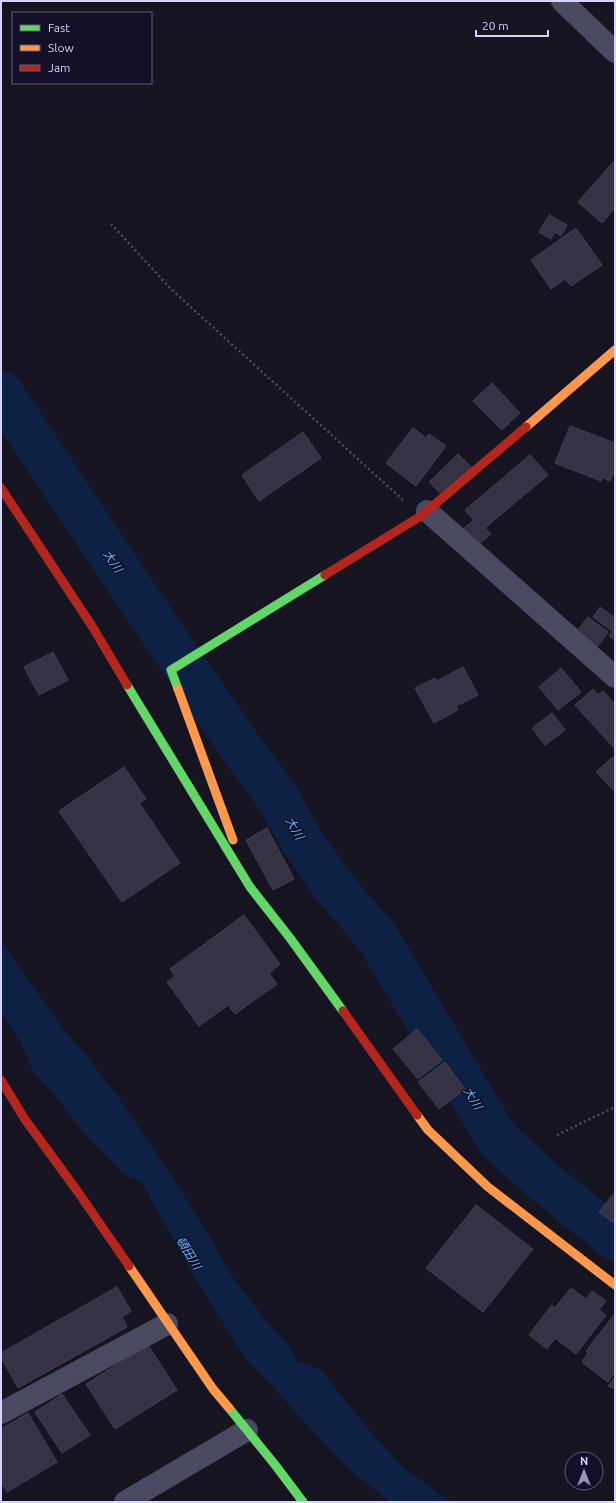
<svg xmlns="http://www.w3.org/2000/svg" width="616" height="1503" viewBox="0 0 616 1503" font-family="Ubuntu,'Noto Sans JP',sans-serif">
  <rect width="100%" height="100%" fill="#161421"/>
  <path fill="#0d2144" d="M1 941 64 1030 82 1050 116 1094 163 1163 209 1235 231 1275 267 1322 287 1342 297 1361 321 1370 362 1422 403 1467 450 1502H390L348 1468 246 1359 195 1278 141 1181 124 1175 85 1135 64 1107 33 1071 21 1043 1 1012Z"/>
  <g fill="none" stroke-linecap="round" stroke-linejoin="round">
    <path stroke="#0d2144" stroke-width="43" d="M1 392 130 586 239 745 278 798 302 841 334 887 377 937 498 1140 547 1184 615 1239"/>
  </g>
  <path fill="#343243" stroke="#433f54" d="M615 160V208L602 223 578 202Z
    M549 215 567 225 561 236 555 232 551 239 539 232Z
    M576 228 602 265 571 286 565 279 551 289 531 260Z
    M492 383 520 413 502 430 473 401Z
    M570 426 615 443V470L610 481 601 477V481L555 463Z
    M413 428 426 438 429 434 446 446 416 486 386 463Z
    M303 432 321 458 259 501 242 475Z
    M458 454 471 467 442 495 429 482Z
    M530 455 548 475 485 528 491 534 475 547 461 531 474 520 465 510Z
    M600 607 615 618V627L612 631 593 617Z
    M588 617 608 632 595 650 575 634Z
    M615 627V640L609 636Z
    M53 652 68 680 39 695 24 667Z
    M463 667 478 695 456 706 458 710 434 723 415 688 435 678 437 681Z
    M561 668 581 692 558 710 539 687Z
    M593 689 598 695 603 691 615 704V749L575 705Z
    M552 713 565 730 545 745 532 728Z
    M615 755V792L596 772Z
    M124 767 146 799 139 803 180 863 122 902 59 811Z
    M267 828 294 879 273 890 246 840Z
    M244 915 280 964 269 973 277 984 235 1014 228 1005 199 1026 167 982 175 976 170 969Z
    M417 1029 442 1060 418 1079 393 1049Z
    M445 1062 465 1089 439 1109 418 1082Z
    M615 1192V1224L599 1212Z
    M476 1205 533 1249 483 1312 426 1268Z
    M117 1287 131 1311 122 1317 127 1327 18 1388 1 1357V1353Z
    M571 1288 586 1299 592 1291 606 1301 599 1310 606 1315 576 1354 555 1338 547 1349 529 1335 552 1305 555 1308Z
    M614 1315 615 1316V1372L608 1382 582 1362 588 1353 586 1351Z
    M148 1345 177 1390 115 1429 86 1384Z
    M615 1377V1389L608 1386Z
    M62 1394 90 1435 62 1453 35 1412Z
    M28 1413 57 1462 7 1492 1 1482V1429Z"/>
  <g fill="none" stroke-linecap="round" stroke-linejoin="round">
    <path stroke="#44505f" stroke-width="2.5" stroke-dasharray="2 3" stroke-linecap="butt" d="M111 224 171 289 403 500
      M557 1135 615 1107"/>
    <path stroke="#4a4962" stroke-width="22" d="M562 1 615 52
      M427 511 615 677
      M1 1413 167 1324
      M125 1502 247 1430"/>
    <path stroke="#63d668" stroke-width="9" d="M127 685 250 887 290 938 343 1011
      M178 689 171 670 325 575
      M229 1408 276 1466 303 1502"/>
    <path stroke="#ff974d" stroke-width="9" d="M526 427 615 350
      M178 689 233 840
      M417 1115 428 1130 488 1187 615 1285
      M129 1266 213 1389 229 1408"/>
    <path stroke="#b3261e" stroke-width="9" d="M1 488 92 626 127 685
      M325 575 421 516 526 427
      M343 1011 417 1115
      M1 1080 24 1118 78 1192 129 1266"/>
  </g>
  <g text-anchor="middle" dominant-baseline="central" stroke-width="3" stroke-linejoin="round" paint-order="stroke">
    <g font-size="12" font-style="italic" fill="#62b6ff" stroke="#130f26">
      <text transform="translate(113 561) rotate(56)">大川</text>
      <text transform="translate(295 828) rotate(60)">大川</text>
      <text transform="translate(473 1098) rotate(59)">大川</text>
      <text transform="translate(189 1253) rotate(58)">頓田川</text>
    </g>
  </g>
  <rect width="616" height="1503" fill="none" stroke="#d9d4ff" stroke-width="4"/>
  <rect x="12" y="12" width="140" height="72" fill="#130f26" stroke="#625e7d"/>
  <rect x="20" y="25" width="20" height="6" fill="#63d668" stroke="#625e7d"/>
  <text x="48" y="32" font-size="12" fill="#d9d4ff">Fast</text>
  <rect x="20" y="45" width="20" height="6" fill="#ff974d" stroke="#625e7d"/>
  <text x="48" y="52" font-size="12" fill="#d9d4ff">Slow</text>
  <rect x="20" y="65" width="20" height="6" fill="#b3261e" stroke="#625e7d"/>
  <text x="48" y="72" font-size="12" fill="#d9d4ff">Jam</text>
  <g transform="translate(584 1471)"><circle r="19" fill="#130f26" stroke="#625e7d"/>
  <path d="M0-3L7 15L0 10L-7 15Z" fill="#9591b1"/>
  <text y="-6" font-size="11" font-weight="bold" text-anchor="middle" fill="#d9d4ff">N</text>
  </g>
  <path d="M476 30v6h72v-6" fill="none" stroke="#d9d4ff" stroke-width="2"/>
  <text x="482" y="30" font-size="12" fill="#d9d4ff" stroke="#130f26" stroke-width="3" paint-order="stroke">20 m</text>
</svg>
